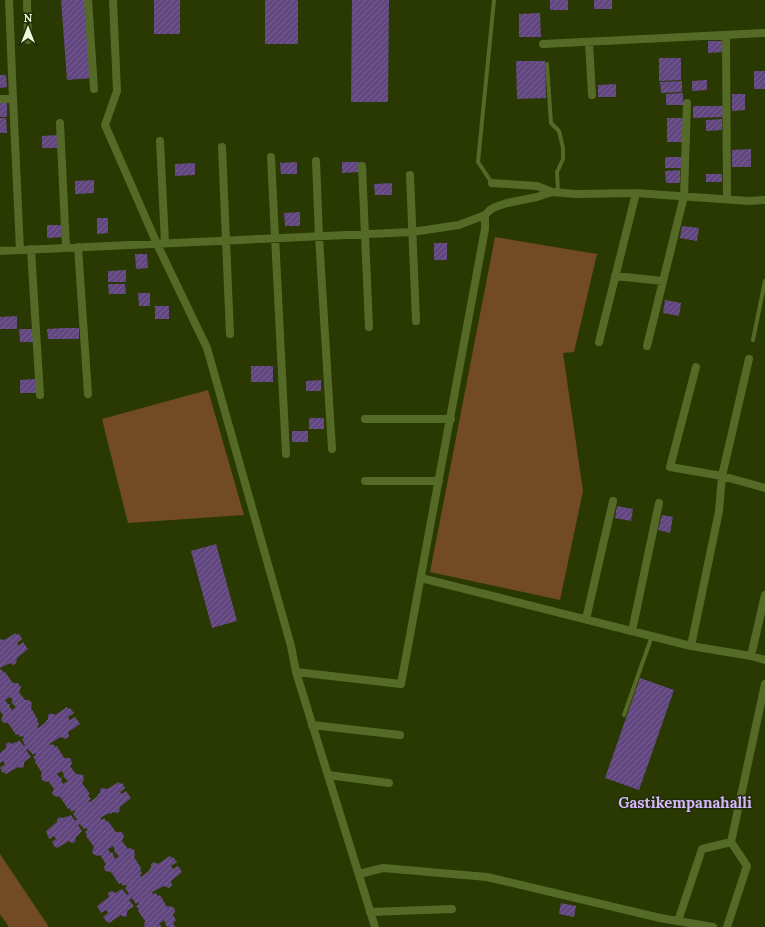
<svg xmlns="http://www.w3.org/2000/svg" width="765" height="927" viewBox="0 0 765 927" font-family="Lora,serif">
  <defs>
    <pattern id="building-hatch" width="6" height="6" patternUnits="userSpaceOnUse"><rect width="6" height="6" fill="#614680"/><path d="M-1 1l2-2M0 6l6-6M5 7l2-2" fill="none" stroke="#786291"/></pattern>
  </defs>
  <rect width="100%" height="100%" fill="#2a3802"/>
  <path fill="#724b24" d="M495 237 597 254 574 352 563 353 583 491 560 600 430 572Z
    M208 390 244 515 128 523 102 419Z
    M0 854 49 927H9L0 914Z"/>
  <path fill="url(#building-hatch)" fill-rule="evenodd" d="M61 0H86L92 78 67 80Z
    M154 0H180V34H154Z
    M265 0H298V44H265Z
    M352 0H389L388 102H351Z
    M550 0H568V10H550Z
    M594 0H612V9H594Z
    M540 13 541 37H519V14Z
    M708 41H724V52L708 53Z
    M659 58H681V80L659 81Z
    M516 61H545L546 98 517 99Z
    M754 71H765V89H754Z
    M0 75H6L7 87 0 88Z
    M707 80V90L692 91V81Z
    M682 81V92L661 93 660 82Z
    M616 84V97H598V85Z
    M683 93V105H666V94Z
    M732 94H745V110L732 111Z
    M0 101H7V117H0Z
    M693 106H724V117L693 118Z
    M0 118H6L7 133H0Z
    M667 118H683V142H667Z
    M722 119V130L706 131V120Z
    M58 135 59 148H42V136Z
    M751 149V167H732V150Z
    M665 157H682V168H665Z
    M297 162V174H281L280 163Z
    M342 162H359V172L342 173Z
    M195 163V175L175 176V164Z
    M680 170V183H666L665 171Z
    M706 174H722V182H706Z
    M94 180V193L75 194V181Z
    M392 183V195H375L374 184Z
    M300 212V226H285L284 213Z
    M97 218H108V233L97 234Z
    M47 225H63V237L47 238Z
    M682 226 699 228 697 241 680 238Z
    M434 243H447V260H434Z
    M135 254H147L148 268 136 269Z
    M126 270V282H108V271Z
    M108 284H125L126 294H109Z
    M138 293H150V306H139Z
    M665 300 681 303 679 316 663 313Z
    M155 306H169V319H155Z
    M17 316V329H0V317Z
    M64 328H79V339H48L47 329Z
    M19 329H35L36 342H20Z
    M251 366H273V382H251Z
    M36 379V393H20V380Z
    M321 380V391H306V381Z
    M309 418H324V429H309Z
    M292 431H308V442H292Z
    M617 506 633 509 631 521 615 518Z
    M662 515 673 517 670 533 658 530Z
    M216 544 237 621 212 628 191 551Z
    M16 633 17 635 19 634 22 639 17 643 19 646 23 642 28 649 17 658 16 663 13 665 10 663 0 668V639L4 640Z
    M1 669 4 673 5 672 13 683H18L19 685 21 687 19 692 25 700H29L32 703 31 708 38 720H37L39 724 37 726 38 728 46 722V721L48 719V715L51 713 55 715 67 707 69 709 70 708 74 713 68 717 70 720 75 717 80 724 68 732 69 736 66 739 61 737 49 744 50 745 53 744 55 747 57 746 64 758H69L71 759 72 764 70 766 76 774 83 775 84 779 82 783 90 794 88 795 91 799 88 801 90 802 98 796 97 795 100 793V790L102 788 107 789 119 782 120 784 122 783 125 788 120 792 122 794 126 791 131 798 120 807 119 812 116 813 113 812 110 814 109 813 100 818 102 820 104 818 107 822 108 821 116 832H121L123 834 124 836 122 841 128 849 130 848 134 850 135 854 134 857 141 868 140 870 142 873 140 875 141 877 149 871V870L151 868V864L154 862 158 864 170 856 172 858 173 857 177 862 171 866 173 869 178 866 182 872 171 881 172 885 169 888 164 886 152 892 153 894 156 893 158 896 160 895 167 907 170 906 174 908 175 911 173 915 176 920 173 924 176 927H167L164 920 159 924 162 927H144L145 921 138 911 139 910 136 906 139 904 138 902 136 904 132 898 129 900 134 906 127 911V916L124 917 121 915 109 923 106 921 103 917 108 913 106 910 101 913 97 906 109 897 108 893 112 891 115 893 122 889 127 895 129 894 125 888 127 887 126 885 123 886 121 883 119 884 111 872 105 871 104 867 106 864 100 855 97 856 93 854 92 852 94 847 86 836 87 835 85 832 88 830 86 828 84 829 80 824 78 825 82 831 76 837 75 842 72 843 69 841 57 848 55 847 52 842 56 839 54 836 49 839 46 831 57 822V819L60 817 63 818 71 815 75 821 77 819 73 814 75 812 74 810 72 812 69 808 68 809 60 797 54 796 52 793 54 789 48 781 46 782 42 780 41 775 42 773 35 762 36 761 33 757 36 755 35 753 33 755 28 749 26 750 31 757 24 762V767L21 768 18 767 6 774 4 772 3 773 0 768 5 764 3 761 0 763V753L6 748V744L9 742 12 744 15 742 16 743 19 740 24 746 25 745 22 739 24 738 23 736 20 737 18 734 16 735 8 723H4L1 720 3 715 0 711V670ZM10 697 13 701 11 702 16 707 12 710 9 706 10 704H8L5 700ZM62 771 64 775 63 776 68 781 63 784 61 780 62 779 61 777 60 778 57 774ZM113 846 115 850 114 851 119 856 115 859 112 852 110 853 108 849Z
    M640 678 674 690 639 790 605 778Z
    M561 903 576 906 574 917 559 914Z"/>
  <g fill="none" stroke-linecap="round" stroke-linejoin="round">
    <path stroke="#566a27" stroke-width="4" d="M547 64 551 123 559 131 563 148V159L557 172 558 192
      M492 183 478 162 494 0
      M753 340 765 281
      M624 715 652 636"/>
    <path stroke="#566a27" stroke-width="8" d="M27 0 28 40
      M88 0 94 89
      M113 0 117 91 105 125 157 244 207 348 291 646 296 672 375 927
      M726 35 727 199
      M589 42 592 95
      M543 44 765 33
      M0 99H13L9 0
      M13 99 20 250
      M60 123 66 248
      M160 141 165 243
      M222 147 230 334
      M271 157 286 454
      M316 161 319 237 332 449
      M362 166 369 327
      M410 175 416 321
      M492 183 537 186 552 192
      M78 247 88 394
      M31 249 40 395
      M0 251 412 232 459 225 485 215 490 210 495 207 507 203 537 197 552 192 576 194 636 193 749 201 765 200
      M615 276 663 281
      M599 342 636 193
      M647 346 684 196 687 103
      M696 367 670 467 722 476 765 488
      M365 419H451
      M365 481H439
      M421 578 691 646 751 656 765 660
      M586 619 613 501
      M632 631 659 503
      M691 646 719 511 722 476 749 359
      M751 656 765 595
      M296 672 401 684 485 229V215
      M312 725 400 735
      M328 775 389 783
      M359 874 383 868 487 877 660 918 713 927
      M370 912 452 909
      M678 921 702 849 731 842
      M727 927 747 866 731 842 765 684"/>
  </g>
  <g text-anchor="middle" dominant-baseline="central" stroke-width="3" stroke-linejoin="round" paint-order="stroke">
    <g font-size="15" font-weight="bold" fill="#d4b6fb" stroke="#222d09">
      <text x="685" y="802">Gastikempanahalli</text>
    </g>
  </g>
  <g transform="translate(28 28)" stroke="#222d09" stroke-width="3" paint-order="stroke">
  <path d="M0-3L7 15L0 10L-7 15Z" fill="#edfad7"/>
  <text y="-6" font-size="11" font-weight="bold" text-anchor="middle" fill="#edfad7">N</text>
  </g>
</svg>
